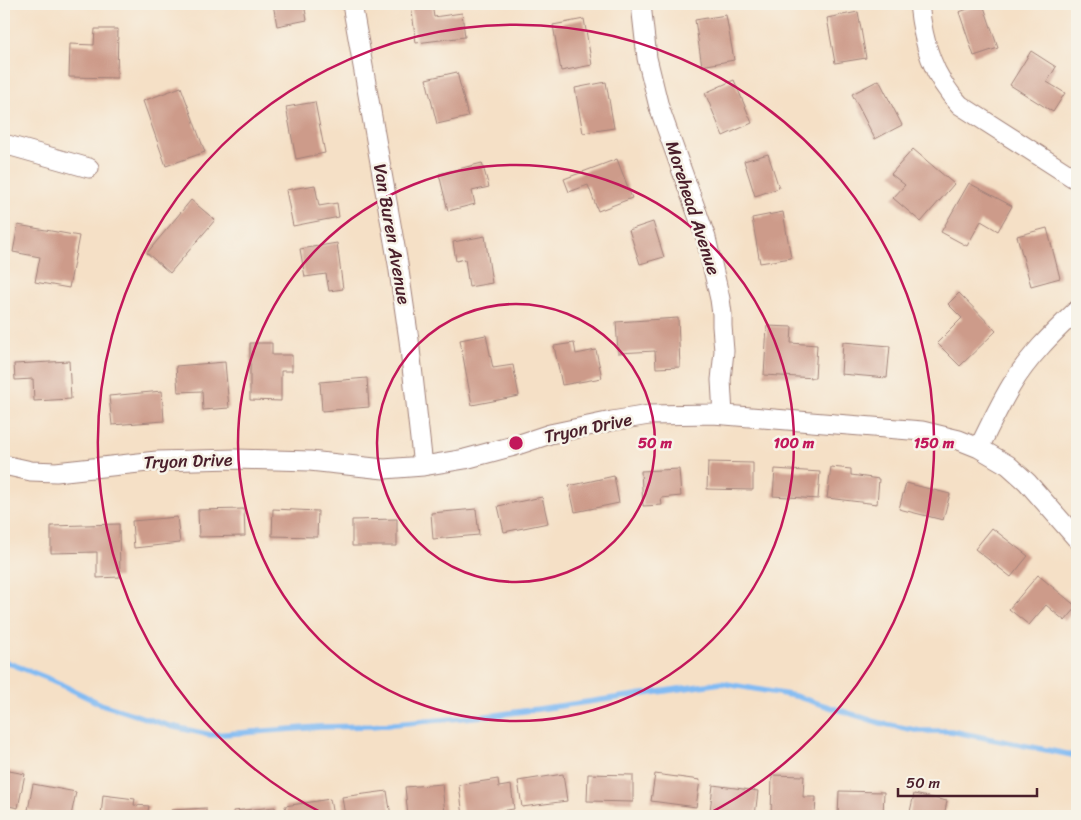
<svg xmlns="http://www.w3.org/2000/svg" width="1081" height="820" viewBox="0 0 1081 820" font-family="Sriracha,sans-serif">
  <rect width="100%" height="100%" fill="#f7f3e8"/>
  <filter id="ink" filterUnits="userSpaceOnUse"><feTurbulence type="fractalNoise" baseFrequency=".02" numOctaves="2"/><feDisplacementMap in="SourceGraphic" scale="10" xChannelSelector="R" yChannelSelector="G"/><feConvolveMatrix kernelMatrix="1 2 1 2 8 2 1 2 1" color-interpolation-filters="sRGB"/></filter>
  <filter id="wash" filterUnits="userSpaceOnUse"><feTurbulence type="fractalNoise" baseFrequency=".0096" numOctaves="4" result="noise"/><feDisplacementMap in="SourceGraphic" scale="20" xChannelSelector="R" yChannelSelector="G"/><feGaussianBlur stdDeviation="1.12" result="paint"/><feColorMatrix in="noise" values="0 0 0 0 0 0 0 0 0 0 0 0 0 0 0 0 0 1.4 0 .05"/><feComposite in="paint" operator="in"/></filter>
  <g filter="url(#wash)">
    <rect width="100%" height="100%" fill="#f5e0c6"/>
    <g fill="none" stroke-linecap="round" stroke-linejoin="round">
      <path stroke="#82bbf3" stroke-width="5.5" d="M4 661 52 680 101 704 170 726 211 735 320 727 372 726 496 715 721 683 795 696 880 723 920 731H951L1077 756"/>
    </g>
    <g id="blocks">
      <path fill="#cd9b8a" d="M273 4H304L307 20 277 26Z
        M411 4H432L434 17 462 13 465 37 416 43Z
        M983 4 998 48 974 56 959 12Z
        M858 12 866 58 835 63 827 18Z
        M726 15 734 60 702 66 695 20Z
        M584 19 592 65 561 71 553 25Z
        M95 29H118L117 78 69 77 70 44 94 45Z
        M1031 51 1056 67 1047 82 1065 93 1053 112 1010 85Z
        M457 72 468 117 437 124 426 79Z
        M734 80 752 123 723 136 705 93Z
        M879 80 902 125 875 139 852 94Z
        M606 82 614 128 583 133 575 88Z
        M181 87 205 152 166 166 143 101Z
        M315 102 325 153 296 159 286 107Z
        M913 149 954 184 921 222 893 198 905 185 891 174Z
        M768 154 779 188 755 196 744 161Z
        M617 159 632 198 598 211 588 185 569 192 564 179Z
        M482 163 489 187 472 191 475 204 448 211 439 174Z
        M969 183 1012 206 998 231 981 221 967 246 941 232Z
        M315 185 319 206 337 203 339 217 293 226 286 190Z
        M191 200 215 220 170 273 147 253Z
        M783 212 791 258 760 263 752 218Z
        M653 222 664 257 640 264 629 230Z
        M18 225 79 236 69 288 35 282 40 257 13 252Z
        M1047 228 1060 278 1031 286 1017 236Z
        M485 236 492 283 469 287 465 259 456 261 453 242Z
        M337 243 343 289 329 291 326 274 305 277 300 249Z
        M959 293 996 331 960 366 937 343 962 318 948 304Z
        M678 318 680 367 656 368 655 351 618 353 616 322Z
        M767 326 792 327 791 343 817 345 815 378 764 375Z
        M486 335 493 368 513 365 519 396 472 405 460 340Z
        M843 342 890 346 887 378 841 374Z
        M250 343H272V355H292V371H281V401L250 400Z
        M574 343 576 354 596 350 602 378 562 385 554 346Z
        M69 361 71 399 34 401 33 379 15 380 14 364Z
        M225 362 229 408 203 410 202 391 178 392 176 366Z
        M367 378 369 407 322 411 320 382Z
        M162 391 164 421 112 425 109 396Z
        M708 462 753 463V490L707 489Z
        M831 467 851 469V475L879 479 877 504 827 498Z
        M679 469 681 496 661 498 662 505 643 506 641 471Z
        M775 469 820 472 818 499 773 496Z
        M614 476 619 503 575 512 569 486Z
        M906 483 950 494 943 520 899 509Z
        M542 497 548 523 504 532 498 506Z
        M244 509 245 536 199 537 198 510Z
        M273 509 318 511 317 537 272 536Z
        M476 509 479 535 433 539 431 513Z
        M177 517 180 543 134 548 132 521Z
        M397 519V546H352V520Z
        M119 524 120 577 97 578V552L51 553V526Z
        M992 528 1028 556 1011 577 975 549Z
        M1038 575 1077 607 1065 621 1046 605 1029 625 1009 609Z
        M4 770 25 774 18 808 4 805Z
        M563 774 567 801 522 807 518 781Z
        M588 774 633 775V802L587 801Z
        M655 774 700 780 696 807 651 801Z
        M772 775 804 776 803 797H816L815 816H771Z
        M498 779 499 787 511 785 514 809 463 816 459 785Z
        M33 784 76 792 71 816H59L28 810Z
        M442 784 445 814 408 816 405 787Z
        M713 785 758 791 755 816 710 811Z
        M387 791 391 816H345L342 797Z
        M839 791 884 792 883 816H838Z
        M914 794 947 801 944 816H909Z
        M103 795 135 799 134 805 149 806 147 816H101Z
        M330 799 333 816H287L285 806Z
        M275 807 276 816H234L233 811Z
        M206 808V816H172L171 810Z"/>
    </g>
  </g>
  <g filter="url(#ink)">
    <use href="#blocks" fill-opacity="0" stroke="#a08078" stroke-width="1"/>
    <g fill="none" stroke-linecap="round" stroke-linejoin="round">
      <defs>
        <path id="minor" d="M352 4 398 264 409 340 423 466
          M641 4 647 58 659 107 706 238 720 299 722 314V326L724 351 721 380 723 415
          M919 4C923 42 932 76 960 105L1077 180
          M4 144 89 168
          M979 448C989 427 999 406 1011 386 1028 357 1053 333 1077 310
          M4 465 31 471 56 472 157 461 234 459 310 461 384 469 423 466 465 459 514 446 550 434 612 421 649 415 713 414 922 431 959 440 979 448 1008 465 1027 482 1077 539"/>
      </defs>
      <use href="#minor" stroke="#a08078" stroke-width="21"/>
      <use href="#minor" stroke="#fff" stroke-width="19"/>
    </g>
  </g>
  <g fill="none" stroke="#c2185b" stroke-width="2.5">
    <circle cx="516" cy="443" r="139"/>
    <circle cx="516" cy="443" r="278"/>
    <path d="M326 815A418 418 0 1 1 706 815"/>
  </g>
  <g text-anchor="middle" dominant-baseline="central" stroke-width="5" stroke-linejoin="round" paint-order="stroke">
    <g font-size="18" fill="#4a1f2b" stroke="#f7f3e8">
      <text transform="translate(693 208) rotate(72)">Morehead Avenue</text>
      <text transform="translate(392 234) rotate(80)">Van Buren Avenue</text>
      <text transform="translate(588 428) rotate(-12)">Tryon Drive</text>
      <text transform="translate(188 461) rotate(-2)">Tryon Drive</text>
    </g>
  </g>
  <circle cx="516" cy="443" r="8" fill="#c2185b" stroke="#f7f3e8" stroke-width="2.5"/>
  <g font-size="15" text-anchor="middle" font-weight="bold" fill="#c2185b" stroke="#f7f3e8" stroke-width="5" stroke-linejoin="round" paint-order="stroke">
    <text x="655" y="448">50 m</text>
    <text x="794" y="448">100 m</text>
    <text x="934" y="448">150 m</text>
  </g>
  <rect width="1081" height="820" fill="none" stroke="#f7f3e8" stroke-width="20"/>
  <path d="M898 788v8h139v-8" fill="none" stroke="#4a1f2b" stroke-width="2.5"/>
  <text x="906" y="788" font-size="15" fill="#4a1f2b" stroke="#f7f3e8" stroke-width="4" paint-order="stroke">50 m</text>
</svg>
